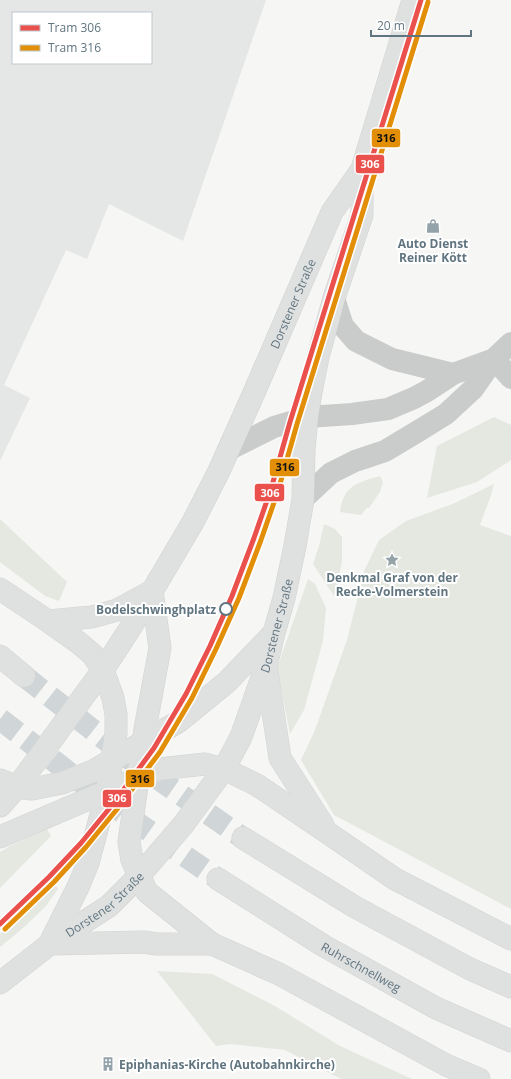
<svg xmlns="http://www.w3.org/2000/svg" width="511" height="1079" viewBox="0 0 511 1079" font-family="'Open Sans',sans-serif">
  <rect width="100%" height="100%" fill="#f6f6f4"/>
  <path fill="#e5e7e6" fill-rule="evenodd" d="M0 0H266L183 241 109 204 87 259 66 250 4 385 30 398 0 461ZM13 13H151V63H13Z"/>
  <path fill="#e5e8e1" d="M494 417 511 425V460L477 482 427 498 437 446Z
    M380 476 383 482 380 492 369 508H367L361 515 340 512C341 506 342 499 346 493 353 483 369 479 380 476Z
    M494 484 490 498 480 525 511 536V909L334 815 301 760 315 730 347 640 365 569 379 540 406 521 455 503Z
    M0 519 67 582 59 601 45 596 0 562Z
    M324 524 335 529 342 537V562L334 596 313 564 319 546Z
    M308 579 315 584 326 608 323 641 304 710 290 734 277 668Z
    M47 829 51 836 0 888V852L10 846Z
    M54 883 58 889 46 906 22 929 0 947V934Z
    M157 971 212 974 275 1006 340 1046 412 1079H341L285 1050 231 1044 216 1046Z"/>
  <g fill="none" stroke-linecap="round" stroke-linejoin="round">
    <path stroke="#d0d6d7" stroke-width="22" stroke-dasharray="22 11" stroke-linecap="butt" d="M24 676 131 760 243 838
      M0 719 103 799 218 879"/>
    <defs>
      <g id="major">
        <path d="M17 787 32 789 62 783 93 771 178 722 227 682 273 634"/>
        <path id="s1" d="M0 806 17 787 103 670 131 627 193 522 219 471 253 395 332 212 362 169"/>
        <path d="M0 837 159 769 205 764 224 769"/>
        <path d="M139 876 132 860 129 842 145 729 160 648 152 591"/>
        <path d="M50 943 79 885 88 863 107 792 116 733V714L113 698 103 670"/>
        <path id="s2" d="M0 983 50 944 109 906 139 876 183 825 224 769 241 737 266 666 274 633 284 598 295 546 303 499 304 449 307 417 311 392 318 357 334 298 362 215V169L413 0"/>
      </g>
      <g id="highway">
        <path d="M0 589 48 621 79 643 93 655 103 670"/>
        <path d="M48 621 92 617 117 610 152 591"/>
        <path d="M0 656 24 676"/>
        <path d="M266 666 280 758 323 825"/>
        <path d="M224 769 257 785 328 833 395 879 511 939"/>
        <path d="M0 780 17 787"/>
        <path d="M243 838 355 907 470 969 511 987"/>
        <path d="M139 876 147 892 212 944 279 974 446 1065 479 1079"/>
        <path id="s3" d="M218 879 324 946 436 1008 511 1041"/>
        <path d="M50 944 143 942 157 944H212"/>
      </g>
    </defs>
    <use href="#major" stroke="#d2d3d3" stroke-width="23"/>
    <use href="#highway" stroke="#d3d4d4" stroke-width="23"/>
    <path stroke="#cacccc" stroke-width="22" d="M334 298 343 326 356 341 392 359 453 374
      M494 359 511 378
      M228 450 274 427 307 417 352 414 388 409 414 398 427 391 453 374 494 359
      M303 499 331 473 355 461 385 451 420 430 446 414 473 389 494 359 511 343"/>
    <use href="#major" stroke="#dfe0e0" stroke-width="22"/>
    <use href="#highway" stroke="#dfe0e0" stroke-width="22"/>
    <defs>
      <path id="tram-1" d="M0 924 49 877 81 843 113 804 154 748 186 694 210 646 232 596 254 538 271 489 290 422 421 0"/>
      <path id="tram-2" d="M5 929 54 882 86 847 118 808 160 752 192 698 216 649 239 598 261 540 278 491 297 424 428 2"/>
    </defs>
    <use href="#tram-1" stroke="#fff" stroke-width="8"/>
    <use href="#tram-2" stroke="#fff" stroke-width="8"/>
    <use href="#tram-1" stroke="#ea504c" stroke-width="5"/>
    <use href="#tram-2" stroke="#e28e07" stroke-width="5"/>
  </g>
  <defs>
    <symbol id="shop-bare" viewBox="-9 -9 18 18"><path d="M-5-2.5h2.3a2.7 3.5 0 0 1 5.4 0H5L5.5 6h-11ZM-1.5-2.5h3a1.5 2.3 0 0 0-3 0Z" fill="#94a2a9" stroke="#fff" stroke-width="2.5" paint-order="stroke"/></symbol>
    <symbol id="sight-bare" viewBox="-9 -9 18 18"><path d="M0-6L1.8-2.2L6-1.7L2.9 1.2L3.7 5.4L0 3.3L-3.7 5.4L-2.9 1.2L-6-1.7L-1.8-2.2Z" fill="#94a2a9" stroke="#fff" stroke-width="2.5" paint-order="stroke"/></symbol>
    <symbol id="building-bare" viewBox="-9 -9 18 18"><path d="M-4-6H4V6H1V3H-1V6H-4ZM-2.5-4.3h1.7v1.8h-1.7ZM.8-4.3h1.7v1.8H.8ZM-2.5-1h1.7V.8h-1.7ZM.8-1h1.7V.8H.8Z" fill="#94a2a9" stroke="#fff" stroke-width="2.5" paint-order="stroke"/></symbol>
  </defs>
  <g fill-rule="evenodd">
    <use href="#shop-bare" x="423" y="216" width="20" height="20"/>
    <use href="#sight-bare" x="382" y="550" width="20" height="20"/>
    <use href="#building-bare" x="98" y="1054" width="20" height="20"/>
  </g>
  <circle fill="#fff" stroke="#607580" stroke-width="2" cx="226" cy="609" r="6"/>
  <g text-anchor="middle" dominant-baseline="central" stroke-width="4" stroke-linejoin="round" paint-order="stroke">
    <g font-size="12" font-weight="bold" fill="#607580" stroke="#fff">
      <text x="433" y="243">Auto Dienst<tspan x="433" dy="14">Reiner Kött</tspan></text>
      <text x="392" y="577">Denkmal Graf von der<tspan x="392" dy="14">Recke-Volmerstein</tspan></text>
      <text x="119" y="1064" text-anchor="start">Epiphanias-Kirche (Autobahnkirche)</text>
    </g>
    <g font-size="12" fill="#607580" stroke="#fff">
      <text stroke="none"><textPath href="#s1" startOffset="584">Dorstener Straße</textPath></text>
      <text stroke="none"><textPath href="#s2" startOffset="466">Dorstener Straße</textPath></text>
      <text stroke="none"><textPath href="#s2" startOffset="131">Dorstener Straße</textPath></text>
      <text stroke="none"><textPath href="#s3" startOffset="168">Ruhrschnellweg</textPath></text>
    </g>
    <g font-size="12" font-weight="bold" fill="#607580" stroke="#fff" text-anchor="end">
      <text x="216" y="609">Bodelschwinghplatz</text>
    </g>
  </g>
  <g stroke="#fff" stroke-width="1.5">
    <rect x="371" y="128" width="30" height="20" rx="4" fill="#e28e07"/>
    <rect x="355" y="154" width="30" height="20" rx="4" fill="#ea504c"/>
    <rect x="269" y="458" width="31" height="19" rx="4" fill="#e28e07"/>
    <rect x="254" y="483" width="31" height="19" rx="4" fill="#ea504c"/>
    <rect x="125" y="769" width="30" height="19" rx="4" fill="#e28e07"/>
    <rect x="102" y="789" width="30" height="19" rx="4" fill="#ea504c"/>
  </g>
  <g font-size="11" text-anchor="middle" font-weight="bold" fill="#fff">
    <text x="370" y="168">306</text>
    <text x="270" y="497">306</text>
    <text x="117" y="802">306</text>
  </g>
  <g font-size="11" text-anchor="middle" font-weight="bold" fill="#111">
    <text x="386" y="142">316</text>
    <text x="285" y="471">316</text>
    <text x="140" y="783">316</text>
  </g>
  <rect x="12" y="12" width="140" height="52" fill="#ffffff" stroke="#bfc8cc"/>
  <rect x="20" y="25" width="20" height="6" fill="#ea504c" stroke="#bfc8cc"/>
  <text x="48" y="32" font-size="12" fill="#607580">Tram 306</text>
  <rect x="20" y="45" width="20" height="6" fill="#e28e07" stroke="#bfc8cc"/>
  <text x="48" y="52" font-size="12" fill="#607580">Tram 316</text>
  <path d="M371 30v6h100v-6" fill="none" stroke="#607580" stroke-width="2"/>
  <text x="377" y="30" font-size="12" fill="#607580" stroke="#ffffff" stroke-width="3" paint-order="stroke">20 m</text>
</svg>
